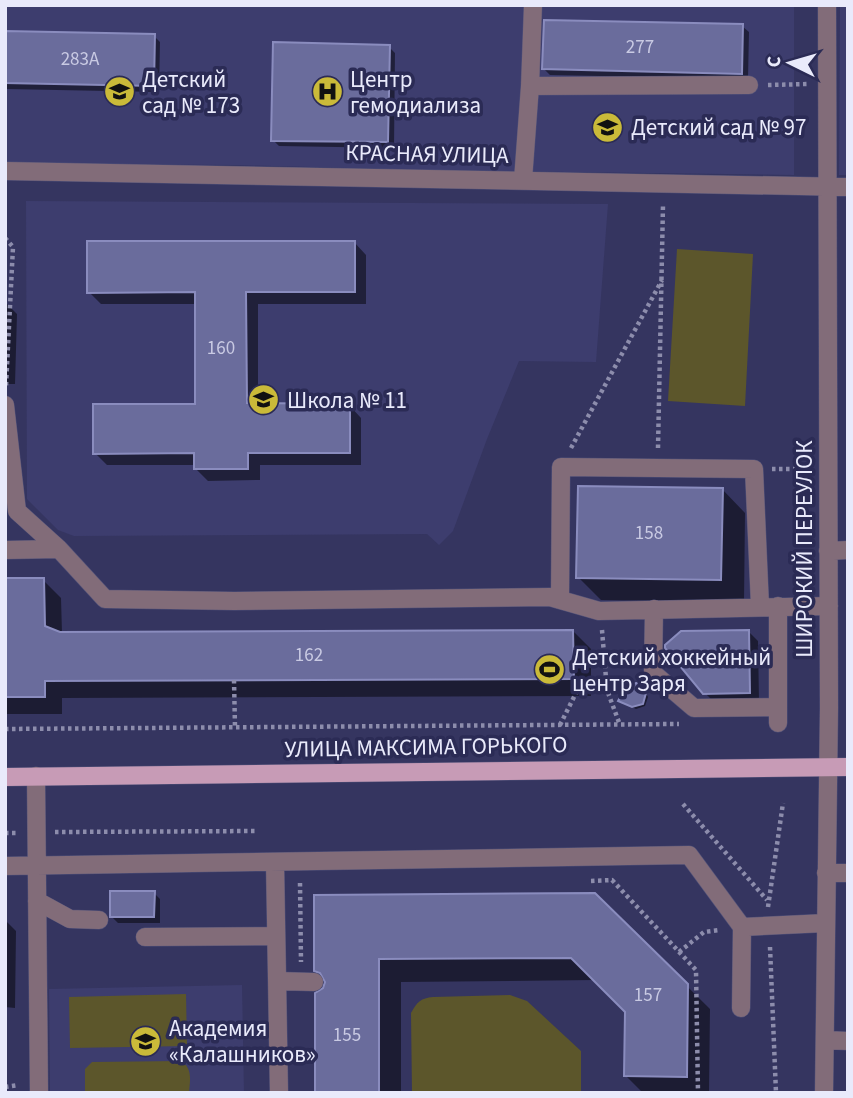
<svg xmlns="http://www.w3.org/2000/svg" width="853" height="1098" viewBox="0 0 853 1098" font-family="'Source Sans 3',sans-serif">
  <rect width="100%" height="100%" fill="#353560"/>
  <path fill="#3d3d6e" d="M5 5H794V175L421 170 231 165 5 164Z
    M840 5H848V175H839Z
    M26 201 608 204 596 362 519 361 487 439 453 531 439 545 427 534 74 536 58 530 27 499Z
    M242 985 244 1093H50L49 989Z"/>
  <path fill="#5c562b" d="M677 249 753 254 745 406 668 401Z
    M186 994 187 1046 70 1048 69 997Z
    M510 995 527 1001 581 1051V1093H412L411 1013C417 1002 421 998 433 997Z
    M180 1061C193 1067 190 1080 189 1093H85V1069L92 1062Z"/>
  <path fill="#0007" d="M742 26 749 32 748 79 550 75 544 69Z
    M5 33 154 36 160 42 159 92 5 89Z
    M389 47 395 53 394 148 279 146 273 140Z
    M354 242 366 255V304H258V405H349L361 418V465H260V480L208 481 195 468V465H107L95 453 197 405V304H101L89 292Z
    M5 302 17 314 15 384H5Z
    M722 489 745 513 744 602 601 600 578 577Z
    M5 580H43L61 598 62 633 573 631 591 649V696L62 698V714H5Z
    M748 631 758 641 759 702 715 703 705 693Z
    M645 691 648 697 645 706 636 709 620 701Z
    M154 893 160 899V923H118L112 917Z
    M595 895 710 1009 709 1093H643L625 1075 627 1011 596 980 401 982V1093H316L327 981 316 970Z
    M5 920 16 931 15 1008 5 1007Z"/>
  <path fill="#6a6c9c" stroke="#8a8cbe" stroke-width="2" d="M544 20 743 24 742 74 542 69Z
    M5 31 155 34 154 86 5 83Z
    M273 42 390 45 388 142 271 141Z
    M87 241H355V292H246L247 403 350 404V453H248V469H194V453L93 454V404H195V292L87 293Z
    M578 486 723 488 721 580 576 578Z
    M5 578H44L45 626 60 632 573 630 574 679 45 681V697H5Z
    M749 630 750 693 703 694 665 648V645L681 631Z
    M636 683 643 686 646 693 643 704 632 707 618 701 625 688Z
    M110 891H155L154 917H110Z
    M595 893 688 984 687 1077 624 1076 625 1012 571 958 379 959V1093H315V993L323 988 325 982 320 973 314 971V895Z"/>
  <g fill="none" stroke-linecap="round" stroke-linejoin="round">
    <defs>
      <path id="minor" d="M533 5 530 86 749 85
        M5 171 848 187
        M523 180 530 86
        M5 405 17 511 59 549
        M5 550 59 549 105 599 234 601 550 597 599 611 829 606
        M828 551 848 550
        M560 600 561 467 754 469 760 606
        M654 609 653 673 694 708 778 707
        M778 723V606
        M36 776 39 1093
        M275 862 279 1093
        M5 866 689 855 742 927 826 923
        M826 873H848
        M37 901 70 919 99 920
        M145 937 276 936
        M277 981 314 982
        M741 1008 742 927
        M825 1040 848 1041
        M824 1093 829 708 827 5"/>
      <path id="major" d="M5 777 848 767"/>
    </defs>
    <use href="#minor" stroke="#525279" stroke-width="19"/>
    <use href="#major" stroke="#525279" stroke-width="19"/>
    <path stroke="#8d8dac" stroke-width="4.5" stroke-dasharray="3.5 3.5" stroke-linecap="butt" d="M768 85 808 84
      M5 238 13 247 6 386
      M571 448 662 280
      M658 448 663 205
      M772 469H809
      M602 630 607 690 620 725
      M234 680 235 727
      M560 725 579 687 607 683
      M5 729 679 724
      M683 804 767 900
      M55 832 257 831
      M5 833H18
      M591 881 612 880 696 970 698 1093
      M300 883 301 962
      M768 907 783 803
      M770 947 776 1093
      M679 952 704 932 720 930
      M5 1087 18 1085"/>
    <use href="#minor" stroke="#826c79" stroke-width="18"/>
    <use href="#major" stroke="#c79bb6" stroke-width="18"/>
  </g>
  <defs>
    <symbol id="school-disc" viewBox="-11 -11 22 22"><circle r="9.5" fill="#caba39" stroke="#2b2b55"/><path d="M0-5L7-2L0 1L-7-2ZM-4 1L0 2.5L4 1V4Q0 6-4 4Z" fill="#111"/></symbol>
    <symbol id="hospital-disc" viewBox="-11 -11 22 22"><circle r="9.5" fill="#caba39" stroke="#2b2b55"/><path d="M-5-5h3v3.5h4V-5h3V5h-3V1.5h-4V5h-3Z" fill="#111"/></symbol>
    <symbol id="stadium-disc" viewBox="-11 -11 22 22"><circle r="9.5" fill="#caba39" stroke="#2b2b55"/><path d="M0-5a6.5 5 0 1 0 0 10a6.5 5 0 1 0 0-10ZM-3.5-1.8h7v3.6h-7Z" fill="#111"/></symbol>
  </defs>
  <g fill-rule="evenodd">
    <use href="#school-disc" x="102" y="74" width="35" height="35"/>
    <use href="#hospital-disc" x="310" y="74" width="35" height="35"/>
    <use href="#school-disc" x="590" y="110" width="35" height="35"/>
    <use href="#school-disc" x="246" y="382" width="35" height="35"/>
    <use href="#stadium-disc" x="532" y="652" width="35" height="35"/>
    <use href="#school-disc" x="128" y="1024" width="35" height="35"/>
  </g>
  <g text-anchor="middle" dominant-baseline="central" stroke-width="7" stroke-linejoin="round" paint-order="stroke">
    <g font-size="19" fill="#c9cae3">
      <text x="640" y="47">277</text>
      <text x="80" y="59">283А</text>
      <text x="221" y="348">160</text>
      <text x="649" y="533">158</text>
      <text x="309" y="655">162</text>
      <text x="648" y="995">157</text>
      <text x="347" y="1035">155</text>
    </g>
    <g font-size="23" fill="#e9eafb" stroke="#2b2b55" text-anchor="start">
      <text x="142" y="79">Детский<tspan x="142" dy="26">сад № 173</tspan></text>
      <text x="350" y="79">Центр<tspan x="350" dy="26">гемодиализа</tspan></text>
      <text x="631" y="127">Детский сад № 97</text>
      <text x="287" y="400">Школа № 11</text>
      <text x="572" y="657">Детский хоккейный<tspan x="572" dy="26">центр Заря</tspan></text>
      <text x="169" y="1028">Академия<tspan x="169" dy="26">«Калашников»</tspan></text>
    </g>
    <g font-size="23" fill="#e9eafb" stroke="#2b2b55">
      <text transform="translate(427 154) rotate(1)">КРАСНАЯ УЛИЦА</text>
      <text transform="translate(804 549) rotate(-90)">ШИРОКИЙ ПЕРЕУЛОК</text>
      <text transform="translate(426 747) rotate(-1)">УЛИЦА МАКСИМА ГОРЬКОГО</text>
    </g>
  </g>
  <rect width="853" height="1098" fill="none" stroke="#e9eafb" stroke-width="14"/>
  <g transform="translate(790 63) rotate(275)" stroke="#2b2b55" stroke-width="5" paint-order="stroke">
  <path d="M0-5L12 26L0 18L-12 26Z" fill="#e9eafb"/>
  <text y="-10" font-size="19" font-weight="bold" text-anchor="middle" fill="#e9eafb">С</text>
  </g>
</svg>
